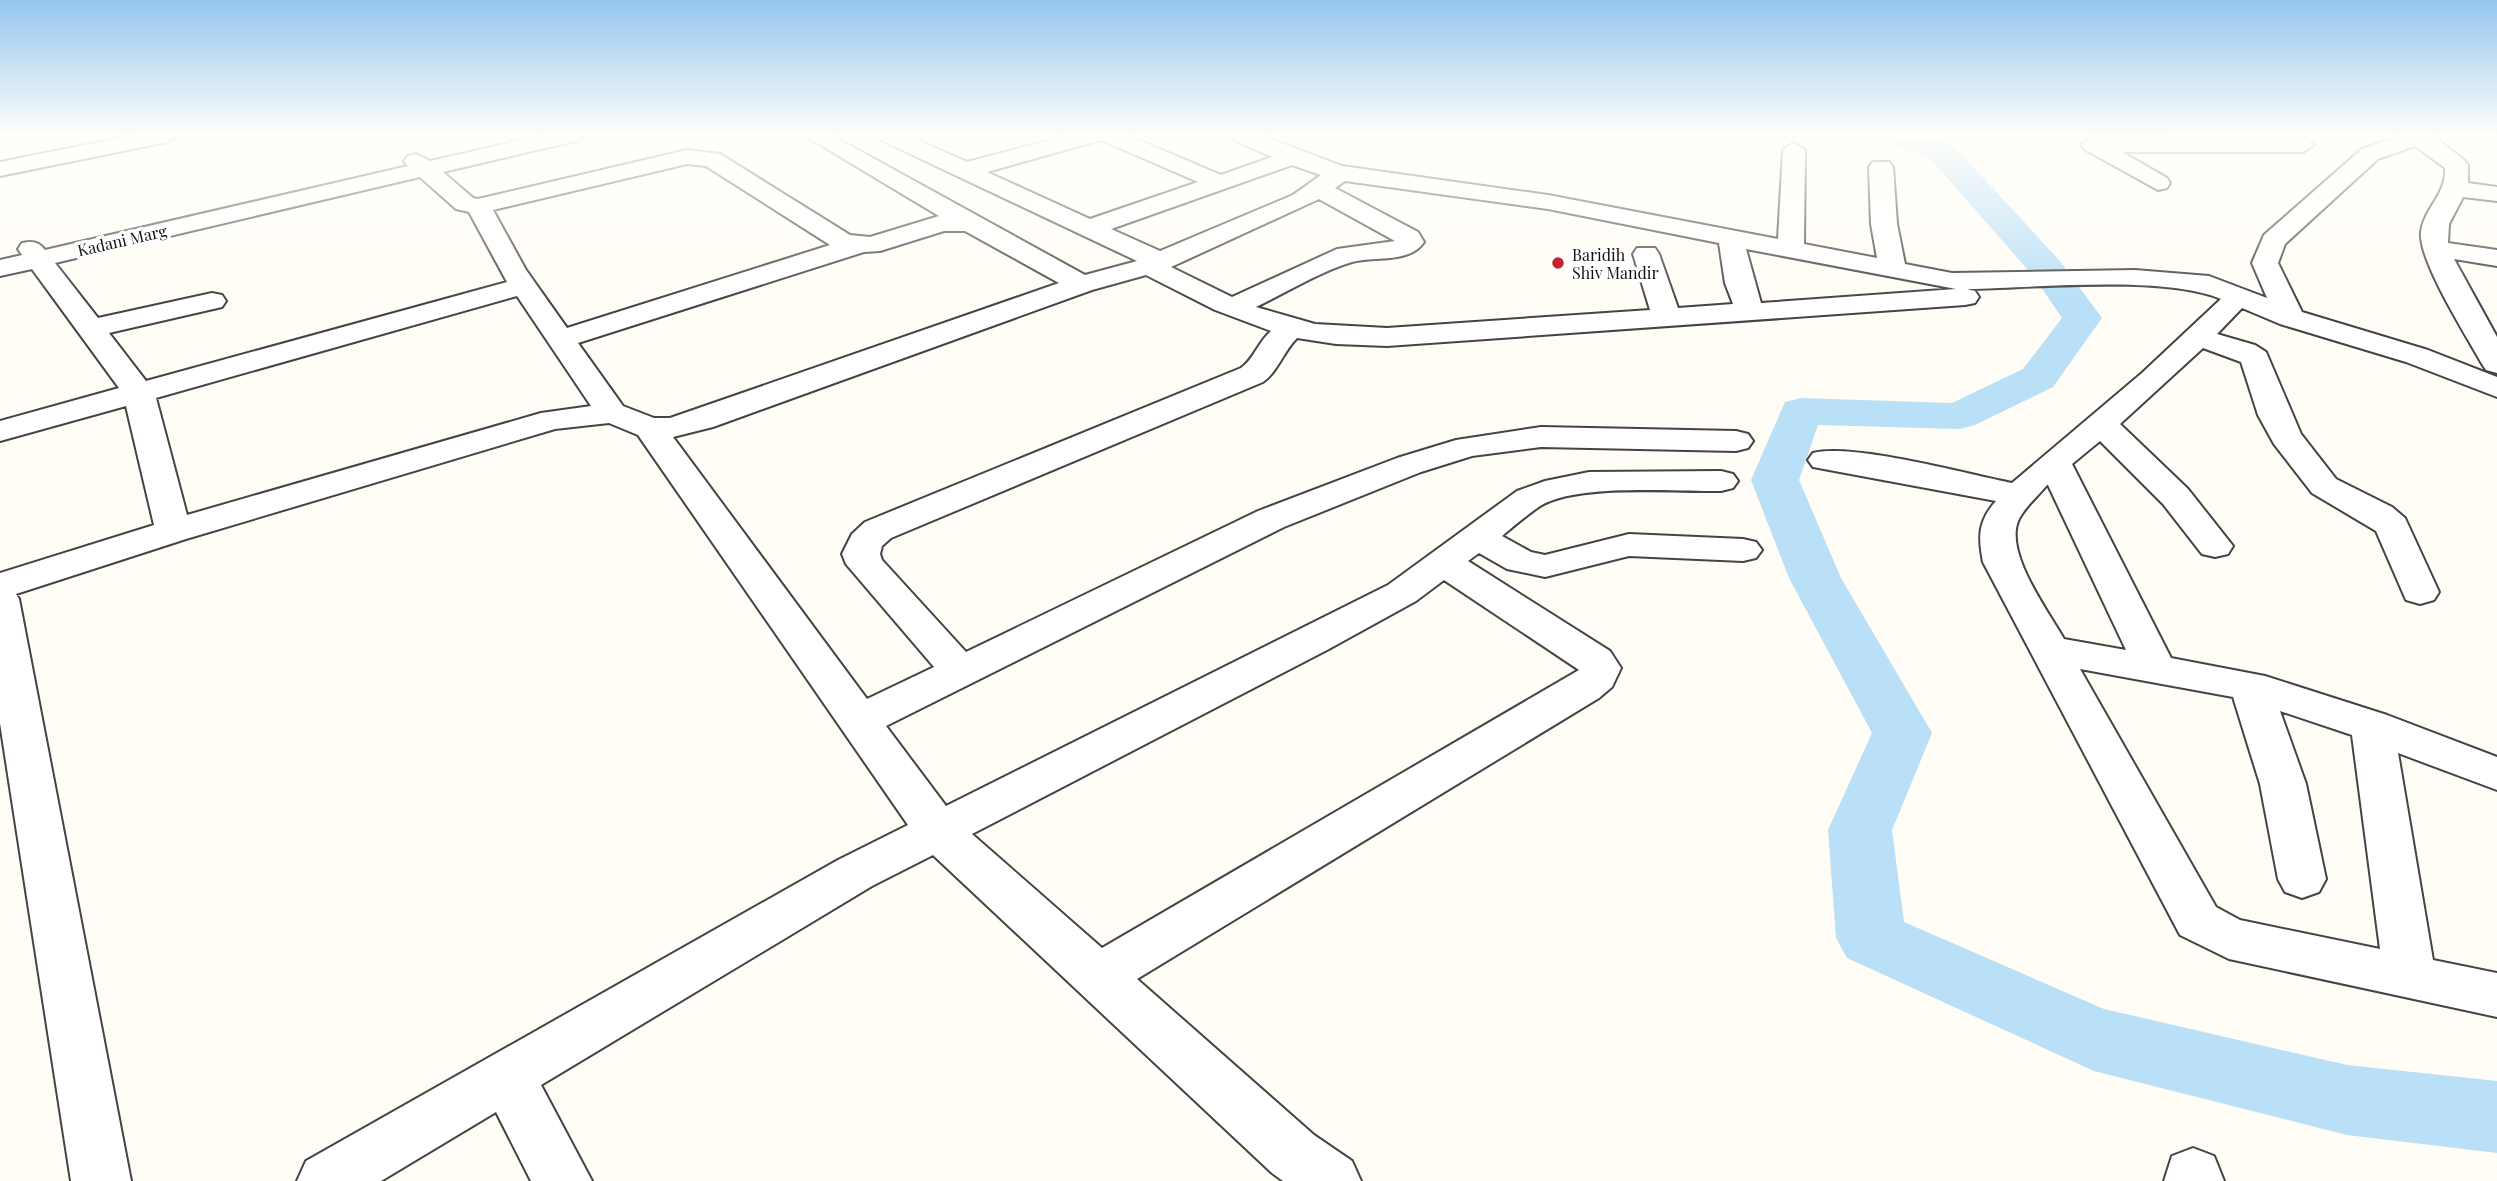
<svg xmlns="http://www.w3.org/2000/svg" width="2497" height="1181" viewBox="0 0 2497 1181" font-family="'Playfair Display',serif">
  <rect width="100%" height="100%" fill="#fffdf5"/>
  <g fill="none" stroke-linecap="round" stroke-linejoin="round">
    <path fill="#b9e0f7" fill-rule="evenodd" d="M1879 135H1923L1952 144 2060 261 2102 318 2053 387 1975 425 1959 429 1818 425 1799 480 1841 578 1932 733 1892 830 1904 922 2104 1009 2347 1065 2497 1081V1153L2347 1135 2094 1071 1847 958 1836 938 1828 830 1872 733 1789 578 1751 480 1785 402 1801 398 1952 403 2023 369 2062 318 2034 277 1930 158 1883 141Z"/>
    <defs>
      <path id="minor" d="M135 135H178L167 142 0 176V162Z
        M544 135H583L580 140 443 172 473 198 478 199 687 150 720 154 850 235 870 237 939 216 804 135H831L1085 275 1137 261 881 140 878 135H906L967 162 1069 135H1127L1221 175 1272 157 1234 140 1231 135H1260L1342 166 1548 195 1778 239 1783 150 1794 143 1805 150 1804 244 1877 258 1871 224 1869 167 1873 162H1889L1893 167 1897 224 1905 264 1952 273 2135 270 2209 276 2267 298 2252 263 2264 235 2362 149 2403 135H2432L2464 160 2468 165V183L2497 187V201L2463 197 2449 224 2448 243 2497 250V266L2454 259 2497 337V373L2486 370 2482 364C2467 337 2418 260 2421 232 2424 208 2447 194 2445 168L2415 146 2378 159 2285 244 2278 263 2302 312 2428 350 2497 377V397L2406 362 2280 324 2242 308 2217 334 2255 345 2266 352 2301 434 2336 479 2392 507 2405 518 2439 592 2434 600 2420 604 2406 600 2376 531 2312 493 2274 444 2258 415 2241 362 2203 348 2120 424 2188 489 2233 546 2228 554 2215 557 2202 554 2163 504 2100 441 2072 464 2171 658 2265 676 2387 715 2497 757V790L2398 753 2433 960 2497 973V1017L2229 959 2180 935 1983 562C1978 537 1978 521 1996 501L1813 467 1808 460 1813 453C1853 443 1967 474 2012 483L2142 373 2221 299C2164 275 2033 288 1967 289L1975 291 1979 297 1975 303 1965 305 1387 346 1336 344 1297 338C1283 352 1279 370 1263 382L891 538 882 546 880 554 882 560 966 652 1258 511 1397 458 1456 440 1541 427 1736 431 1748 434 1753 441 1748 448 1736 451 1541 447 1472 456 1421 472 1284 527 886 726 946 806 1388 585 1517 491 1545 481 1589 472 1721 471 1733 474 1738 481 1733 488 1721 491C1674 492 1579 483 1540 506 1527 515 1514 526 1502 536L1531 552 1545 555 1629 534 1743 539 1756 542 1762 550 1756 558 1743 561 1629 556 1545 577 1507 569 1479 553 1468 561 1610 651 1621 668 1612 687 1599 698 1137 979 1314 1135 1352 1161 1361 1181H1283L1272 1173 933 855 872 886 541 1085 592 1181H531L496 1112 381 1181H297L306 1161 838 860 908 825 638 435 609 423 555 429 186 539 16 594 19 599 131 1181H71L0 723V573L154 525 126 406 0 441V421L119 388 32 269 0 276V260L22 255 18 249 22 243C32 241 38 241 45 250L408 166 404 161 408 156 416 154 430 161ZM1101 140 1198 182 1090 219 987 172ZM687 164 706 166 830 245 567 328 526 270 493 210ZM1292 165 1321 175 1293 195 1160 251 1111 229ZM420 177 456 209 469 212 507 282 146 381 109 333 222 307 226 301 222 295 212 293 98 318 55 263ZM1345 181 1548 209 1719 243 1725 283 1733 304 1678 308 1659 254 1655 248H1637L1633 254 1650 310 1387 328 1315 324 1256 307C1287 292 1319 272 1352 262 1374 256 1409 264 1424 242L1418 232 1335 188ZM1319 199 1395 241 1337 249 1232 297 1171 267ZM944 231H965L1059 283 670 418H654L623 406 578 343 864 252 880 251ZM1746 249 1956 289 1761 303ZM1146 275 1215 310 1271 331C1258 342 1254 359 1241 368L865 522 852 534 842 554 846 564 934 667 867 699 673 437 713 427 1092 290ZM517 296 591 406 541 413 187 515 156 398ZM2047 485H2048L2126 650 2064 639C2048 611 2003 551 2019 519 2025 507 2038 496 2047 485ZM1444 580 1579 670 1102 948 972 834 1327 650 1416 601ZM2080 669 2233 697 2260 784 2278 879 2285 892 2302 898 2319 892 2326 879 2306 784 2280 711 2352 735 2380 949 2240 920 2216 907Z
        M2092 137 2303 138 2314 145 2303 152H2122L2167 178 2170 183 2167 188 2158 190 2084 149 2081 144Z
        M2193 1148 2214 1156 2224 1181H2164L2172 1156Z"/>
    </defs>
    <use href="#minor" stroke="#444" stroke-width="4"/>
    <use href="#minor" fill="#fff" fill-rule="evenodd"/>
  </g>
  <linearGradient id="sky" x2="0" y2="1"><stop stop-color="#95c6ee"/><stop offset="0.45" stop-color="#fffefa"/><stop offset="1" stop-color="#fffefa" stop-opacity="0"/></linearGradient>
  <rect width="2497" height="300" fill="url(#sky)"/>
  <circle fill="#c4262e" stroke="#fff" stroke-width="2.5" cx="1558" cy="263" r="7"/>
  <g text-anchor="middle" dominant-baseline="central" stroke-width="7" stroke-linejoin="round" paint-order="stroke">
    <g font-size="16" fill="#111" stroke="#fff">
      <text transform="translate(122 240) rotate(-13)">Kadani Marg</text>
    </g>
    <g font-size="16" fill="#111" stroke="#fff" text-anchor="start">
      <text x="1572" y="254">Baridih<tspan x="1572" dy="18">Shiv Mandir</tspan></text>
    </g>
  </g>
</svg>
